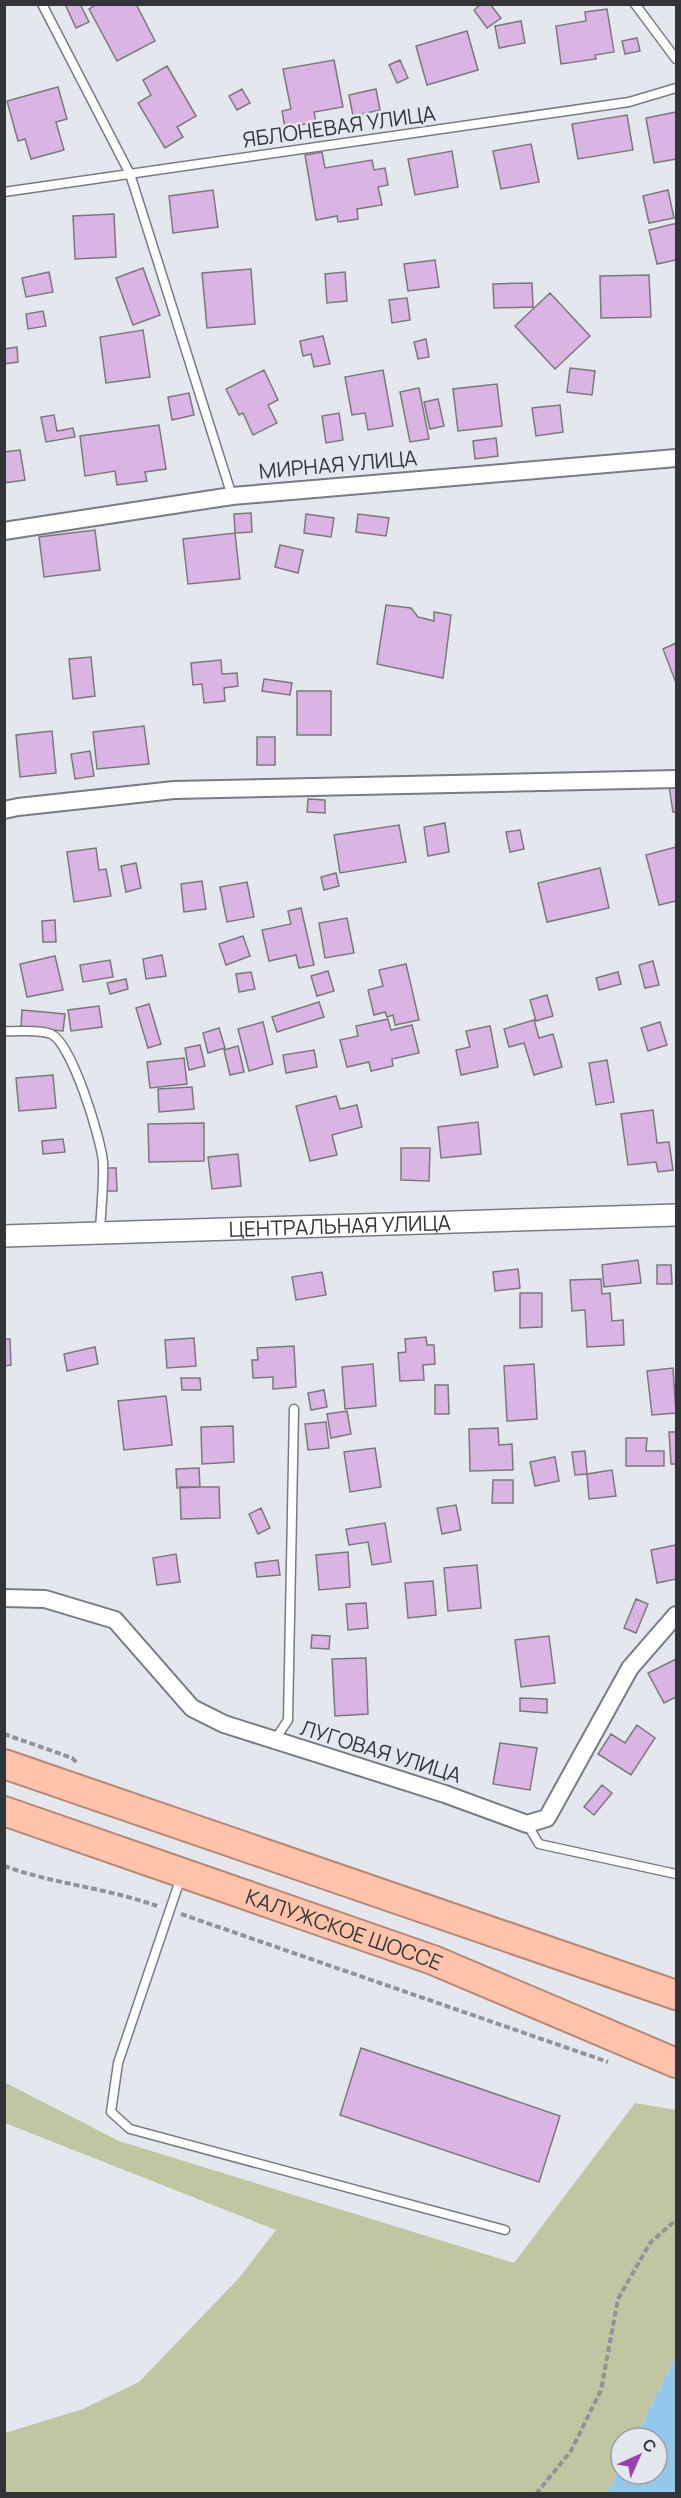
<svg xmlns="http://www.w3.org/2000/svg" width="681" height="2498" viewBox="0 0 681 2498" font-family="Manrope,sans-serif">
  <rect width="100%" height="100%" fill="#e5e7ef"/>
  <path fill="#c1c6a2" d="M4 2082 119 2141 514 2263 635 2103 676 2110V2356L635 2438H621V2466L607 2493H5V2433L83 2409 139 2382 239 2278 276 2230 5 2123Z"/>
  <path fill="#93c8ec" d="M676 2356V2493H607L621 2466V2474H657V2438H635Z"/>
  <path fill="#dab5e3" stroke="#7c777d" stroke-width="1.5" d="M65 4H80L89 22 76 28Z
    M97 4H136L155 41 117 61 89 9Z
    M481 4H490L501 18 487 28 474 10Z
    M607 9 614 52 595 55 596 59 561 64 556 26 586 21 585 12Z
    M521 21 525 43 499 48 495 26Z
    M467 31 478 70 427 85 416 46Z
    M637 38 640 51 625 54 622 41Z
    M334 60 343 107 314 112 316 122 285 128 282 111 291 109 283 69Z
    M400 60 408 78 397 83 389 65Z
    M167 66 196 116 177 127 183 137 165 148 138 103 151 95 143 80Z
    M58 87 67 119 56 122 64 150 31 159 25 139 18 141 7 101Z
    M242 89 250 103 237 110 229 96Z
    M376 89 380 110 353 116 349 95Z
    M676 112V159L654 163 646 118Z
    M627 115 633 150 578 159 572 124Z
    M531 144 539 182 501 189 493 151Z
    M452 151 458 187 415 195 408 159Z
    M322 152 325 168 372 160 374 170 385 168 388 185 378 187 382 205 357 209 358 219 338 222 337 216 316 220 305 155Z
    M213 190 218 227 173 233 169 196Z
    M668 190 674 218 649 223 643 196Z
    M114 214 116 257 75 259 73 216Z
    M673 224H676V260L657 264 649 230Z
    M435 260 439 287 408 291 404 264Z
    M143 268 160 315 133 325 116 278Z
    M251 269 255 324 207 328 202 273Z
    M49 272 53 292 26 297 22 278Z
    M345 272 347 301 327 303 325 274Z
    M649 275 651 317 601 318 600 276Z
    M532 283 533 307 494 308 493 284Z
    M550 293 590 336 555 369 515 326Z
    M407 298 410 320 392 323 389 300Z
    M43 311 46 326 28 329 26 314Z
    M143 330 150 377 106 383 100 337Z
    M323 336 330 364 314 367 311 354 303 356 300 341Z
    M426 339 429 357 418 359 414 342Z
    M17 347 18 362 4 364V349Z
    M570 368 595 371 592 395 567 392Z
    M264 370 278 400 268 405 277 423 253 435 243 413 239 415 226 389Z
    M383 370 393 426 368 430 365 413 352 415 345 377Z
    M497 384 502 426 458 431 453 389Z
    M419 388 429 439 410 442 400 392Z
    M189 393 194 415 172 420 168 397Z
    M438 399 444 426 430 429 424 402Z
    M560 405 563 432 536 436 532 408Z
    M339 413 343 440 326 443 322 416Z
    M54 415 57 431 73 428 75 437 46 442 41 417Z
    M159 425 166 469 145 472 147 481 117 485 115 471 85 476 80 436Z
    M496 438 498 456 475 459 473 441Z
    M20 450 25 480 4 483V452Z
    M251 513 252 532 235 533 234 514Z
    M306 514 334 518 331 537 304 533Z
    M358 514 389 518 386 536 356 532Z
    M95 530 100 570 44 577 39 537Z
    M235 533 240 579 188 584 183 539Z
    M280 545 303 550 298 573 275 567Z
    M386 605 411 608 418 617 434 621V612L451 615 443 678 377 664Z
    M676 643V683L663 649Z
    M91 657 95 696 73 699 69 659Z
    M221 660 222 674 237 673 238 686 224 688 225 701 204 703 202 684 193 685 191 663Z
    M264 679 292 683 290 695 262 691Z
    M297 691H331V735H297Z
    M144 726 149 764 97 769 93 732Z
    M52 731 56 773 20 777 16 735Z
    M257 737H275V765H257Z
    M90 751 94 776 75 779 71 754Z
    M676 785V812H673L669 786Z
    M308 799 325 800V813L307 812Z
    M445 823 449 852 428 856 424 827Z
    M399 825 406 862 340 873 334 835Z
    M520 830 524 849 510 852 506 832Z
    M676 847V901L659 905 646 855Z
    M96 848 99 870 106 869 111 896 74 902 67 852Z
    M136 863 141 888 126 892 121 866Z
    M600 868 609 908 547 922 538 883Z
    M336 873 339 886 324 890 321 877Z
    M202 881 206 909 184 912 181 884Z
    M247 882 254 917 227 922 220 887Z
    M301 908 314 965 299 968 296 955 269 961 262 930 291 924 288 911Z
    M347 918 354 953 325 958 319 923Z
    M55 920 56 942H43L42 921Z
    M243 936 250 956 226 965 219 944Z
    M162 955 166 976 146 979 143 959Z
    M55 956 63 990 27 997 20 964Z
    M110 960 113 977 83 982 80 965Z
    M653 961 659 985 645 988 639 965Z
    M406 964 419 1020 395 1025 393 1015 387 1017 385 1012 374 1015 368 990 383 986 379 970Z
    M328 971 334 991 317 996 311 976Z
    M251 972 255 989 239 992 236 974Z
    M618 972 621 984 599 990 596 978Z
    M126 979 128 989 110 994 107 983Z
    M547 995 553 1016 536 1021 530 1000Z
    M319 1002 324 1017 277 1032 272 1017Z
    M149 1004 161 1044 148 1048 136 1008Z
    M99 1006 102 1027 71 1031 68 1010Z
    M22 1010 65 1014 63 1031 21 1027Z
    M388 1019 391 1030 412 1025 419 1053 392 1059 393 1066 371 1071 369 1062 347 1067 340 1040 358 1036 356 1026Z
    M534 1020 539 1038 553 1034 562 1067 534 1075 524 1043 509 1047 504 1029Z
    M263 1022 273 1064 249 1071 238 1029Z
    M660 1022 667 1045 648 1051 641 1028Z
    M490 1026 498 1067 461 1075 456 1050 470 1047 466 1031Z
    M219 1028 225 1048 208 1053 203 1033Z
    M200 1045 205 1066 189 1070 185 1048Z
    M238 1046 244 1072 230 1075 224 1050Z
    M314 1050 317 1067 286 1073 283 1055Z
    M184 1058 187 1084 150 1088 147 1062Z
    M607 1060 614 1102 596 1105 589 1063Z
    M53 1075 56 1108 19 1111 16 1078Z
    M192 1087 194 1109 159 1112 158 1089Z
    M336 1096 340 1109 357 1105 362 1127 332 1135 337 1155 310 1161 296 1106Z
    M653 1110 657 1143 669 1142 673 1170 658 1172 656 1162 628 1165 621 1114Z
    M478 1122 481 1154 441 1158 438 1127Z
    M204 1123V1161L149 1162 148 1124Z
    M63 1139 65 1152 43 1154 42 1141Z
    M401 1148H430L429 1181 401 1180Z
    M238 1154 241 1186 212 1189 208 1157Z
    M102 1168H116L117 1191H103Z
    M638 1260 641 1283 604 1287 602 1265Z
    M657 1265H671L672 1284H657Z
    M518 1269 520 1288 495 1291 493 1272Z
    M322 1272 326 1295 296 1300 292 1277Z
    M601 1279 602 1294 610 1293 612 1321 623 1320 624 1345 587 1347 585 1310 572 1311 570 1280Z
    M520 1293H542V1327L520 1328Z
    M426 1337 427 1345H434L435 1364 423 1365 424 1380 400 1381 398 1353 406 1352 405 1339Z
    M194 1338 196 1366 167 1368 165 1340Z
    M4 1339H10L11 1365 4 1366Z
    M294 1346 296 1387 273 1389V1377L253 1378 252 1360H258L257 1348Z
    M95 1347 98 1364 67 1371 64 1354Z
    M373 1364 376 1406 345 1409 342 1367Z
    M534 1364 537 1419 507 1421 504 1366Z
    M673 1368 676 1413 652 1415 647 1371Z
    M181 1378H200L201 1390H182Z
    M435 1385H448L449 1414H435Z
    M324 1390 327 1407 311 1410 308 1393Z
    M166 1396 172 1445 124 1450 118 1401Z
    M347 1411 351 1434 331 1438 327 1414Z
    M326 1422 329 1448 308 1450 305 1424Z
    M233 1426 234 1462 202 1464 201 1427Z
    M498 1428 499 1445 512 1444 513 1470 470 1471 469 1429Z
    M669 1432H676V1464H671Z
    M626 1438H647L646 1451H664V1466H626Z
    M375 1448 381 1487 350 1492 344 1452Z
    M585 1451 587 1474 575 1475 572 1452Z
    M555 1457 559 1481 535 1486 530 1462Z
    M199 1468 200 1487 177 1488 176 1469Z
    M612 1470 616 1496 589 1499 587 1474Z
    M493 1480H513V1503H492Z
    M180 1487H219L220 1518 181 1519Z
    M456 1505 461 1530 442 1534 437 1508Z
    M261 1508 270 1528 258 1534 249 1514Z
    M385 1523 391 1562 372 1565 368 1542 349 1545 346 1529Z
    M676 1545V1579L657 1583 651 1550Z
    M348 1552 350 1587 319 1590 316 1555Z
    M176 1554 180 1582 157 1585 153 1558Z
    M278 1560 280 1575 257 1577 255 1563Z
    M477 1565 481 1608 448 1611 444 1568Z
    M433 1581 436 1615 408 1618 405 1583Z
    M636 1599 648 1604 636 1633 624 1628Z
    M366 1603 368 1628 348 1630 346 1604Z
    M312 1635 330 1636 329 1649 311 1648Z
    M549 1636 555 1683 521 1687 515 1640Z
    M366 1658 368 1714 335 1716 332 1659Z
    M676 1659V1697L664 1703 648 1673Z
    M520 1698 547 1699V1713L520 1711Z
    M637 1725 655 1738 631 1775 598 1754 611 1734 625 1743Z
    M500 1743 537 1748 530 1790 493 1784Z
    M602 1785 612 1793 594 1815 584 1807Z
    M361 2048 560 2116 539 2182 340 2115Z"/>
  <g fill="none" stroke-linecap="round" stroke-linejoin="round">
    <defs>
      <path id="service" d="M42 4 130 174 232 496
        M635 4 676 59
        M4 192 629 102 676 88
        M4 1031C18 1032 39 1029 51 1034 72 1043 101 1139 103 1162 104 1184 101 1209 100 1231
        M274 1741 288 1720 294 1409
        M527 1824 539 1844 676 1874
        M181 1877 118 2063 111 2112 130 2129 505 2230"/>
      <path id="minor" d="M4 531 232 496 676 458
        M4 810 18 807 174 790 676 779
        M4 1598 45 1599 115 1620 192 1708 224 1724 445 1794 527 1824 547 1818 630 1668 676 1615"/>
      <g id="tertiary">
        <path id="s1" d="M4 1236 676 1215"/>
      </g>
      <g id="trunk">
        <path d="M4 1764 676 1995"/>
        <path id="s2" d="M4 1811 433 1960 676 2063"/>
      </g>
    </defs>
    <use href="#service" stroke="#797b83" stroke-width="11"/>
    <use href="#minor" stroke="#797b83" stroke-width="20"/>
    <use href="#tertiary" stroke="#797b83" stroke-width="24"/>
    <use href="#trunk" stroke="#b78774" stroke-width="32"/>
    <path stroke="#919399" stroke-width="4" stroke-dasharray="6 3" stroke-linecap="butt" d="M4 1734 72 1758 78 1764
      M4 1866C54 1884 107 1888 157 1906
      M181 1914 608 2062
      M536 2494 571 2451 601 2390 618 2299 650 2243 676 2220"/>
    <use href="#service" stroke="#fff" stroke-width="8"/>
    <use href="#minor" stroke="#fff" stroke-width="16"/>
    <use href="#tertiary" stroke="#fff" stroke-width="21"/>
    <use href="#trunk" stroke="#fec3aa" stroke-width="28"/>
  </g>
  <g text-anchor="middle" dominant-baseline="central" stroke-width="5" stroke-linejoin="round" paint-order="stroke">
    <g font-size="21" fill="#333438" stroke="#e5e7ef">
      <text transform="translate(339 126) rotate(-8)">ЯБЛОНЕВАЯ УЛИЦА</text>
      <text transform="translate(338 464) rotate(-5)">МИРНАЯ УЛИЦА</text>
      <text stroke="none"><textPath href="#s1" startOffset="336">ЦЕНТРАЛЬНАЯ УЛИЦА</textPath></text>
      <text transform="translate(381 1751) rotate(17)">ЛУГОВАЯ УЛИЦА</text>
      <text stroke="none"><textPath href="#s2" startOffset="360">КАЛУЖСКОЕ ШОССЕ</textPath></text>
    </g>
  </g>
  <rect width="681" height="2498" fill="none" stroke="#333438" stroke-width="12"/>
  <g transform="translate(639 2456) rotate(45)"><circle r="28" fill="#e5e7ef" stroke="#9e9fa6" stroke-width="1.5"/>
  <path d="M0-4.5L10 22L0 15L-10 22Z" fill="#9a43b0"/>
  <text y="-9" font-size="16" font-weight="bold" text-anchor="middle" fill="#333438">С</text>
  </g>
</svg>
